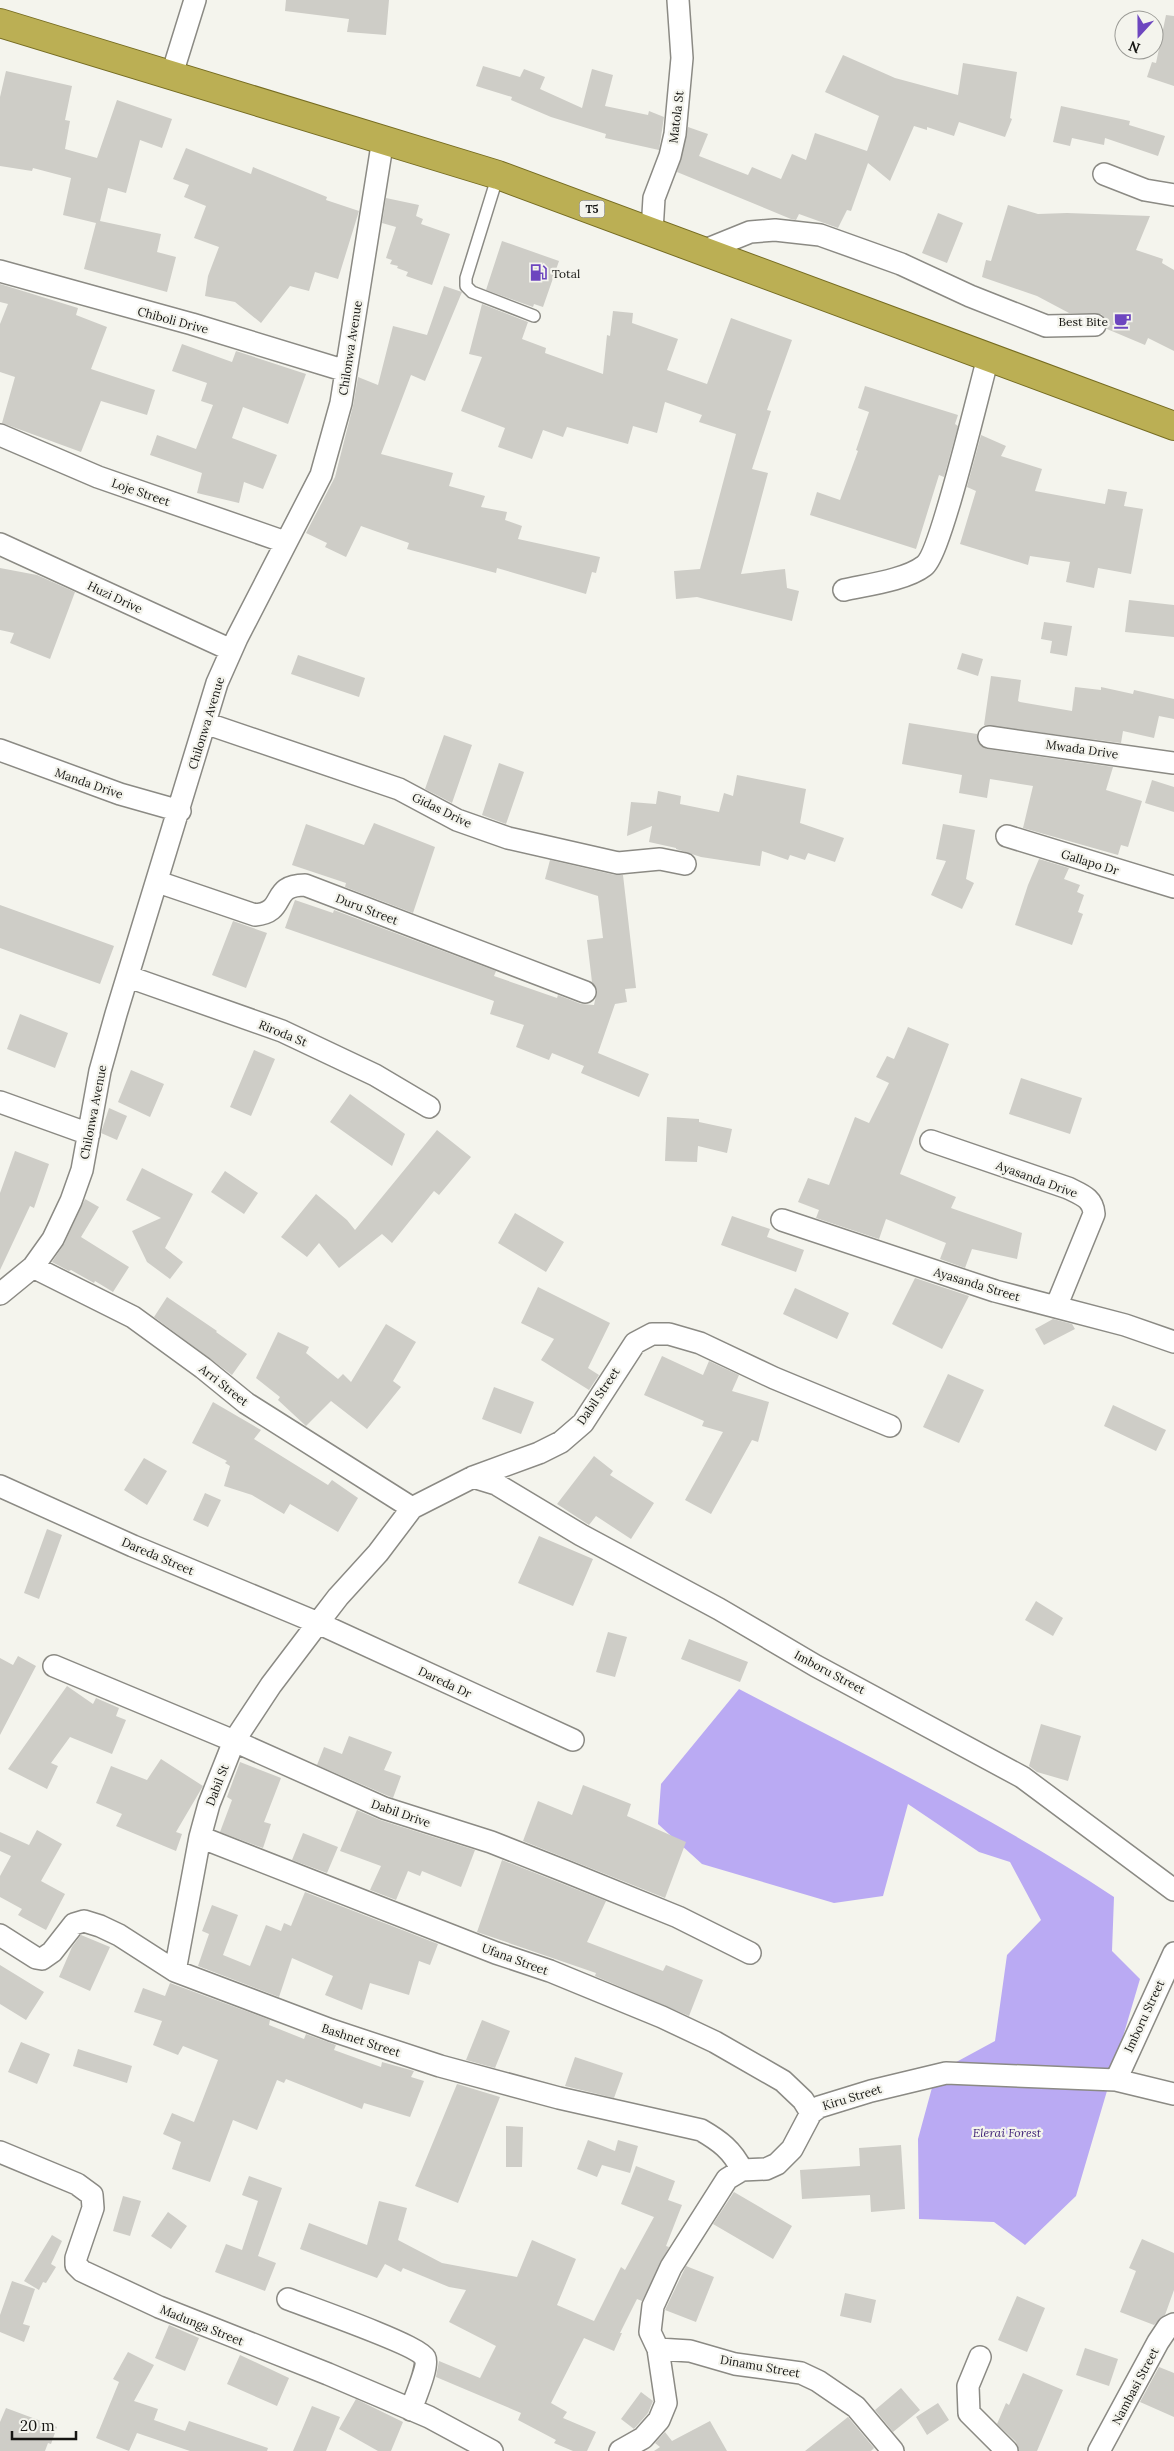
<svg xmlns="http://www.w3.org/2000/svg" width="1174" height="2451" viewBox="0 0 1174 2451" font-family="Lora,serif">
  <rect width="100%" height="100%" fill="#f4f4ed"/>
  <path fill="#baaaf3" d="M739 1689C865 1755 995 1818 1114 1897L1112 1951 1140 1979 1076 2196 1025 2245 994 2222 919 2219 918 2139 936 2073 995 2041 1007 1955 1041 1920 1010 1862 979 1852 908 1804 883 1896 834 1903 702 1864 658 1824 661 1784Z"/>
  <path fill="#cecdc7" d="M286 0H389L386 35 347 32 349 19 285 11Z
    M1166 15 1174 16V86L1147 77 1152 62 1156 63Z
    M843 55 895 78 958 95 963 63 1017 72 1010 118 1012 119 1005 137 959 122 954 136 927 127V130L914 126 890 181 868 163 851 211 847 210 838 228 799 214 796 220 791 219 677 172 688 127 708 134 699 156 748 175 752 167 781 179 792 154 806 160 815 133 867 151 879 116 825 92Z
    M483 66 520 77 524 69 545 77 540 89 582 108 592 69 613 75 605 106 648 115 649 111 664 117 659 150 605 138 606 134 551 117 511 100 512 97 476 86Z
    M6 71 72 86 65 120 70 121 65 149 97 158 117 100 172 119 162 148 140 140 126 193 108 188 100 221 161 234 157 252 176 257 167 292 84 269 96 223 63 215 71 178 33 168 32 171 0 166V97Z
    M1061 106 1130 121 1129 125 1165 136 1158 156 1105 138 1104 145 1072 138 1070 146 1053 142Z
    M186 148 251 174 253 167 327 197 326 200 359 211 338 279 315 272 309 291 290 286 261 323 235 302 205 296 208 276 219 247 194 238 206 206 184 197 189 185 173 179Z
    M386 198 419 205 416 216 423 219 421 224 450 234 432 285 406 276 408 272 397 268 398 266 390 264 392 260 386 258 396 227 382 223Z
    M1008 205 1038 214 1067 213 1150 216 1136 250 1163 259 1162 263 1174 270V351L1148 338 1145 345 1107 329 1106 319 1101 314 1069 313 1037 296 982 277 986 260 991 261Z
    M938 213 963 223 947 263 922 253Z
    M502 241 559 261 543 307 534 304 533 307 486 290Z
    M0 284 78 308 76 315 107 327 91 369 155 390 147 415 101 401 81 452 2 423 15 377 0 372V324L8 304 0 302Z
    M444 286 462 292 425 381 411 375 381 454 453 473 449 486 485 496 481 507 507 512 505 520 522 526 518 539 600 557 596 573 592 572 586 594 497 568 496 573 407 549 409 543 361 526 346 557 325 547 327 543 306 533 335 477 353 406 358 377 378 385 393 326 427 335Z
    M482 304 528 322 522 339 546 348 545 353 603 374 607 335 610 336 613 311 633 313 632 323 678 339 667 370 707 384 731 318 792 340 767 410 771 411 752 469 768 473 741 574 785 569 787 588 799 591 792 621 697 597 676 599 674 571 700 569 736 434 699 422 702 415 665 402 657 433 633 426 628 444 567 427 563 437 543 430 532 459 498 447 505 428 461 411 482 357 469 354Z
    M182 344 232 362 236 351 306 374 288 424 243 407 232 438 277 455 263 489 244 482 239 503 197 493 202 473 150 455 157 435 196 449 213 405 201 401 207 383 172 371Z
    M865 386 958 415 955 424 958 426 944 477 939 475 916 549 810 515 817 492 840 500 858 451 856 450 869 412 858 408Z
    M981 435 1006 446 1001 456 1042 469 1035 491 1105 504 1108 489 1127 492 1124 506 1143 509 1131 574 1098 568 1094 588 1066 582 1070 562 1030 556 1028 565 960 544 976 491 967 487Z
    M0 568 37 575 75 592 50 659 10 643 14 633 0 630Z
    M1129 600 1174 605V637L1125 632Z
    M1044 622 1072 626 1067 656 1050 653 1052 641 1041 639Z
    M962 653 983 659 978 676 957 669Z
    M298 655 365 678 359 697 291 674Z
    M991 676 1021 680 1018 701 1020 702 1072 711 1075 687 1101 690V687L1133 694 1134 690 1174 699V719L1159 716 1154 738 1123 731 1121 743 984 725Z
    M909 723 977 734 978 742 987 749 1113 767 1106 790 1142 801 1128 847 1121 845 1118 855 1023 828 1033 786 990 779 987 798 959 793 962 775 902 764Z
    M444 735 472 745 452 803 425 789Z
    M499 763 524 772 506 824 482 815Z
    M737 775 806 789 800 823 844 838 835 862 808 853 805 860 790 855 788 860 762 851 760 866 701 857 676 849V848L649 842 652 826 627 836 631 802 656 804 658 791 681 796 680 804 719 812 724 793 733 796Z
    M1152 780 1174 787V812L1145 803Z
    M374 823 435 847 413 913 345 887 346 883 292 865 306 824 364 845Z
    M943 824 975 830 966 879 974 883 962 909 931 895 946 861 936 859Z
    M1039 859 1069 868 1064 879 1080 885 1077 892 1084 895 1078 912 1083 914 1072 945 1015 925 1028 885Z
    M550 860 615 875H623L636 988 625 989 627 1002 615 1004 598 1053 649 1074 639 1097 581 1073 584 1066 552 1053 549 1060 516 1047 524 1025 490 1014 494 1001 285 928 295 900 333 913 334 910 496 971 494 976 557 998 558 995 581 1004 594 1005 597 991 592 982 587 940 603 938 598 896 545 879Z
    M0 905 114 946 100 984 0 948Z
    M233 921 267 933 246 988 212 975Z
    M20 1014 68 1033 55 1068 7 1049Z
    M908 1027 949 1044 900 1174 956 1197 951 1208 1022 1233 1017 1259 972 1249 965 1268 940 1259 946 1243 886 1219 879 1239 816 1218 819 1210 798 1202 808 1178 829 1185 855 1117 869 1123 889 1083 876 1077 887 1056 894 1059Z
    M254 1050 275 1059 251 1116 230 1107Z
    M131 1070 164 1084 150 1117 118 1102Z
    M1021 1078 1082 1098 1070 1134 1009 1114Z
    M350 1094 405 1134 392 1166 330 1122Z
    M109 1108 127 1116 117 1140 101 1133Z
    M667 1117 699 1119V1122L732 1129 727 1153 698 1146 697 1162 665 1161Z
    M437 1130 471 1157 439 1195 434 1191 392 1243 382 1234 339 1268 319 1243 307 1257 281 1237 316 1194 347 1220 355 1230Z
    M15 1151 49 1164 34 1208 30 1206 0 1270V1193Z
    M142 1168 193 1194 165 1248 183 1262 170 1279 147 1262 132 1231 161 1218 126 1200Z
    M225 1171 258 1193 244 1214 211 1192Z
    M85 1199 99 1207 81 1237 129 1267 113 1292 95 1281 94 1283 71 1270 69 1271 52 1262 64 1244Z
    M515 1213 564 1242 546 1272 498 1243Z
    M732 1216 770 1229 767 1237 804 1250 796 1272 721 1245Z
    M915 1278 969 1296 942 1349 892 1324Z
    M538 1287 610 1323 588 1368 599 1375 589 1390 541 1360 554 1339 521 1323Z
    M795 1288 849 1313 837 1339 783 1314Z
    M167 1297 217 1331 216 1332 247 1354 232 1375 154 1317Z
    M1053 1319 1072 1324 1075 1329 1044 1345 1035 1329Z
    M386 1324 416 1342 393 1381 401 1387 367 1429 331 1401 306 1426 278 1400 280 1397 256 1378 278 1332 309 1347 306 1353 338 1379 343 1374 351 1382Z
    M662 1356 703 1375 709 1361 739 1375 732 1391 769 1402 758 1442 752 1440 711 1514 685 1500 723 1432 702 1426 704 1421 644 1395Z
    M948 1374 984 1390 959 1443 923 1427Z
    M494 1387 534 1402 521 1434 482 1419Z
    M213 1402 261 1430 254 1439 328 1485 332 1480 358 1498 338 1532 290 1504 284 1514 252 1495 224 1486 230 1466 225 1463 227 1461 192 1443Z
    M1113 1405 1166 1430 1156 1451 1104 1426Z
    M594 1456 613 1471 610 1475 654 1503 631 1539 596 1516 589 1525 557 1504Z
    M144 1458 167 1471 147 1505 124 1490Z
    M205 1493 221 1500 208 1527 193 1520Z
    M47 1529 62 1535 39 1599 24 1593Z
    M539 1536 593 1559 573 1606 518 1583Z
    M1036 1601 1063 1618 1053 1636 1025 1620Z
    M608 1632 627 1637 615 1677 596 1672Z
    M689 1639 748 1662 740 1682 681 1659Z
    M18 1656 36 1666 0 1735V1658L13 1665Z
    M67 1686 93 1704 96 1698 119 1708 116 1716 126 1720 112 1754 70 1737 51 1763 58 1766 47 1789 8 1769Z
    M1041 1724 1081 1736 1068 1781 1037 1772 1029 1766Z
    M349 1736 392 1752 384 1770 401 1776 393 1798 317 1765 324 1747 342 1754Z
    M161 1759 203 1786 176 1832 182 1834 176 1851 116 1826 122 1814 96 1803 111 1766 147 1780Z
    M240 1762 281 1778 264 1822 271 1824 263 1848 220 1832 232 1800 227 1797Z
    M583 1785 631 1804 627 1816 686 1842 665 1898 523 1841 538 1801 572 1815Z
    M357 1810 380 1820 475 1850 461 1887 422 1871 420 1876 408 1871 396 1900 370 1890 381 1866 340 1851Z
    M37 1830 62 1844 41 1881 65 1894 46 1930 18 1915 22 1909 0 1897V1876L11 1856 0 1851V1832L29 1845Z
    M303 1833 338 1847 327 1873 292 1860Z
    M502 1860 606 1901 587 1942 663 1971 666 1965 703 1980 689 2016 595 1976 596 1973 477 1932Z
    M305 1892 438 1944 430 1965 419 1961 409 1995 370 1983 362 2010 325 1995 333 1976 292 1958 279 1997 198 1966 209 1934 202 1931 212 1905 238 1915 223 1955 250 1966 266 1925 281 1931 284 1923 291 1926Z
    M81 1935 110 1947 90 1991 59 1977 72 1947Z
    M0 1965 44 1992 26 2020 0 2004Z
    M170 1983 270 2020 269 2025 304 2039 306 2034 336 2045 334 2050 381 2067 382 2062 414 2071 411 2077 424 2081 410 2117 364 2103 362 2109 286 2079 284 2083 277 2080 257 2130 233 2120 210 2182 172 2169 181 2142 163 2134 172 2113 194 2122 218 2060 183 2046 178 2055 153 2045 162 2021 134 2012 143 1988 165 1996Z
    M482 2020 510 2031 495 2068 466 2060Z
    M21 2042 50 2054 37 2084 8 2072Z
    M78 2049 132 2066 127 2083 73 2066Z
    M575 2057 623 2073 614 2098 565 2086Z
    M457 2084 500 2097 458 2203 415 2186Z
    M506 2126 523 2127 522 2167H506Z
    M588 2140 615 2151 618 2140 638 2146 630 2173 602 2165 597 2177 577 2169Z
    M901 2145 905 2209 871 2212 870 2195 802 2199 800 2170 860 2166 859 2148Z
    M636 2166 675 2181 668 2200 682 2205 666 2246 669 2247 642 2301 637 2299 620 2333H622L614 2351 584 2338 551 2403 567 2412 563 2418 596 2432 587 2451H573L554 2443 556 2440 518 2420 521 2413 436 2377 439 2361 480 2378 496 2346 449 2322 466 2290 449 2287 403 2268 401 2272 385 2264 377 2278 300 2249 309 2223 367 2245 379 2201 407 2208 398 2240 442 2263 517 2277 532 2240 576 2259 557 2305 594 2321 621 2267 625 2270 654 2217 621 2204Z
    M249 2176 282 2188 258 2256 276 2263 265 2291 215 2272 226 2244 242 2250 258 2201 242 2195Z
    M734 2192 792 2226 773 2259 713 2224Z
    M123 2196 141 2201 130 2236 113 2231Z
    M168 2212 187 2226 171 2249 151 2236Z
    M52 2235 62 2241 51 2264 56 2267 46 2283 43 2282 39 2290 24 2281Z
    M1142 2239 1174 2253V2290L1165 2315 1154 2325 1120 2312 1136 2271 1129 2268Z
    M686 2266 714 2277 696 2322 665 2310Z
    M12 2281 35 2289 23 2324 30 2326 24 2342 0 2332V2315Z
    M845 2293 876 2300 871 2323 840 2316Z
    M1017 2296 1045 2308 1027 2352 998 2340Z
    M169 2325 199 2338 185 2371 155 2358Z
    M1085 2348 1118 2359 1109 2386 1076 2375Z
    M128 2352 154 2365 134 2401 158 2409 154 2420 185 2431 189 2421 268 2448 267 2451H190L137 2433 129 2451 96 2438 119 2382 113 2379Z
    M240 2355 289 2378 277 2406 227 2384Z
    M1159 2367 1174 2373V2417L1140 2402Z
    M1023 2373 1063 2390 1037 2451H1019L1016 2442 997 2424 1006 2403 1009 2405Z
    M901 2388 920 2410 893 2432 875 2410Z
    M641 2392 653 2401 648 2413 634 2429 621 2419Z
    M356 2399 403 2422 391 2451H378L339 2429Z
    M938 2403 949 2420 927 2435 916 2417Z
    M312 2406 340 2417 326 2451H293Z
    M6 2408 57 2427 51 2444 48 2443 45 2451H0V2422Z
    M848 2417 874 2448 871 2451H805Z
    M710 2421 727 2451H654L660 2447 655 2443 665 2432 672 2441Z"/>
  <g fill="none" stroke-linecap="round" stroke-linejoin="round">
    <defs>
      <path id="service" d="M498 175 466 278V286L472 292 534 316"/>
      <path id="minor" d="M172 74 195 0
        M1104 174 1145 190 1174 195
        M652 231 654 198 670 156 675 134 682 58 678 0
        M703 251 750 232 775 230 820 235 901 264 970 296 1046 326 1095 325
        M0 271 192 324 346 371
        M0 435 98 477 285 542
        M0 544 231 650
        M844 590C866 585 906 580 924 566 941 554 979 389 988 358
        M205 723 399 789 457 820 508 838 618 863 660 859 685 864
        M989 737 1174 763
        M0 750 120 794 180 811
        M1007 836 1174 887
        M158 882 255 915C288 912 269 885 305 885L585 992
        M129 977 282 1031 375 1075 429 1107
        M0 1102 89 1134
        M931 1141 1068 1188C1082 1195 1093 1198 1094 1214L1056 1307
        M782 1220 995 1291 1125 1325 1174 1342
        M33 1267 133 1317 203 1368 246 1403 412 1508
        M0 1294 33 1267 53 1239 71 1201 82 1170 100 1071 116 1014 217 683 237 638 321 475 341 403 383 139
        M473 1477 496 1484 581 1535 719 1609 816 1666 1022 1777 1174 1890
        M0 1486 133 1546 318 1623 573 1740
        M54 1666 234 1741 384 1808 491 1842 567 1872 678 1917 750 1953
        M200 1837 496 1953 550 1971 662 2017 715 2042 783 2081 803 2100 811 2113
        M0 1935 36 1958 42 1959 52 1952 74 1924 84 1921 100 1926 119 1935 175 1971 331 2030 440 2066 559 2098 701 2130C720 2141 732 2150 742 2170
        M175 1971 200 1837 209 1804 234 1741 271 1685 318 1623 338 1597 378 1553 412 1508 473 1477 539 1453 561 1442 583 1423 635 1343 652 1334H669L700 1343 774 1378 890 1426
        M1116 2080 1174 1953
        M0 2152 77 2184 92 2195 93 2208 76 2258V2265L82 2271 159 2307 328 2374 429 2417 492 2451
        M288 2299C309 2307 418 2345 425 2358 429 2366 414 2400 411 2410
        M658 2349 690 2351 735 2364 801 2373 818 2381 856 2407 893 2451
        M980 2357 968 2386 969 2413 1007 2451
        M620 2451 643 2438 659 2420 666 2403 658 2349 650 2332 653 2306 671 2267 727 2179 742 2170 766 2169 777 2164 792 2149 811 2113 819 2107 871 2091 946 2073 1116 2080 1174 2094
        M1099 2451 1158 2342 1168 2327 1174 2324"/>
      <path id="trunk" d="M0 23 498 175 1174 426"/>
    </defs>
    <use href="#service" stroke="#8b8a84" stroke-width="14"/>
    <use href="#minor" stroke="#8b8a84" stroke-width="24"/>
    <use href="#trunk" stroke="#766c22" stroke-width="30"/>
    <use href="#service" stroke="#fff" stroke-width="11"/>
    <use href="#minor" stroke="#fff" stroke-width="21"/>
    <use href="#trunk" stroke="#bbaf54" stroke-width="28"/>
  </g>
  <defs>
    <symbol id="fuel-bare" viewBox="-9 -9 18 18"><path d="M-5.5-6h7V0h2V4h1.3V-2.5L3-4.5l.8-.8L6-3V5H2.5V1h-1V6h-7ZM-4.2-4.7v3.2H.2V-4.7Z" fill="#6d46bf" stroke="#f4f4ed" stroke-width="2.5" paint-order="stroke"/></symbol>
    <symbol id="cafe-bare" viewBox="-9 -9 18 18"><path d="M-5.5-4.5H6V0H3Q3 3.5 0 3.5H-2.5Q-5.5 3.5-5.5 0ZM3-3.2v2h1.7v-2ZM-6 4.5H4V6H-6Z" fill="#6d46bf" stroke="#f4f4ed" stroke-width="2.5" paint-order="stroke"/></symbol>
  </defs>
  <g fill-rule="evenodd">
    <use href="#fuel-bare" x="526" y="260" width="25" height="25"/>
    <use href="#cafe-bare" x="1110" y="308" width="25" height="25"/>
  </g>
  <g text-anchor="middle" dominant-baseline="central" stroke-width="4.5" stroke-linejoin="round" paint-order="stroke">
    <rect fill="#f4f4ed" stroke="#595954" stroke-width="1" x="579.5" y="200.5" width="25" height="17" rx="4"/>
    <g font-size="11" font-weight="bold" fill="#161613">
      <text x="592" y="209">T5</text>
    </g>
    <g font-size="12" fill="#161613" stroke="#f4f4ed">
      <text transform="translate(676 117) rotate(-83)">Matola St</text>
      <text transform="translate(173 320) rotate(15)">Chiboli Drive</text>
      <text transform="translate(350 348) rotate(-81)">Chilonwa Avenue</text>
      <text transform="translate(141 492) rotate(19)">Loje Street</text>
      <text transform="translate(115 597) rotate(25)">Huzi Drive</text>
      <text transform="translate(206 723) rotate(-73)">Chilonwa Avenue</text>
      <text transform="translate(1082 749) rotate(8)">Mwada Drive</text>
      <text transform="translate(89 783) rotate(19)">Manda Drive</text>
      <text transform="translate(442 810) rotate(26)">Gidas Drive</text>
      <text transform="translate(1090 862) rotate(17)">Gallapo Dr</text>
      <text transform="translate(367 909) rotate(21)">Duru Street</text>
      <text transform="translate(283 1033) rotate(22)">Riroda St</text>
      <text transform="translate(93 1112) rotate(-79)">Chilonwa Avenue</text>
      <text transform="translate(1037 1179) rotate(20)">Ayasanda Drive</text>
      <text transform="translate(977 1284) rotate(17)">Ayasanda Street</text>
      <text transform="translate(224 1385) rotate(38)">Arri Street</text>
      <text transform="translate(598 1396) rotate(-56)">Dabil Street</text>
      <text transform="translate(158 1556) rotate(23)">Dareda Street</text>
      <text transform="translate(830 1672) rotate(28)">Imboru Street</text>
      <text transform="translate(445 1682) rotate(25)">Dareda Dr</text>
      <text transform="translate(217 1785) rotate(-69)">Dabil St</text>
      <text transform="translate(401 1813) rotate(19)">Dabil Drive</text>
      <text transform="translate(515 1959) rotate(20)">Ufana Street</text>
      <text transform="translate(1144 2016) rotate(-65)">Imboru Street</text>
      <text transform="translate(361 2040) rotate(18)">Bashnet Street</text>
      <text transform="translate(852 2097) rotate(-17)">Kiru Street</text>
      <text transform="translate(202 2325) rotate(22)">Madunga Street</text>
      <text transform="translate(760 2366) rotate(10)">Dinamu Street</text>
      <text transform="translate(1135 2386) rotate(-62)">Nambasi Street</text>
    </g>
    <g font-size="12" fill="#161613" stroke="#f4f4ed" text-anchor="start">
      <text x="552" y="273">Total</text>
      <text x="1108" y="321" text-anchor="end">Best Bite</text>
    </g>
    <g font-size="12" font-style="italic" fill="#402477" stroke="#f4f4ed">
      <text x="1007" y="2132">Elerai Forest</text>
    </g>
  </g>
  <g transform="translate(1139 35) rotate(201)"><circle r="24" fill="#f4f4ed" stroke="#9b9b96"/>
  <path d="M0-4L9 19L0 12L-9 19Z" fill="#6d46bf"/>
  <text y="-8" font-size="14" font-weight="bold" text-anchor="middle" fill="#161613">N</text>
  </g>
  <path d="M12 2431v8h64v-8" fill="none" stroke="#161613" stroke-width="2.5"/>
  <text x="20" y="2431" font-size="15" fill="#161613" stroke="#f4f4ed" stroke-width="4" paint-order="stroke">20 m</text>
</svg>
